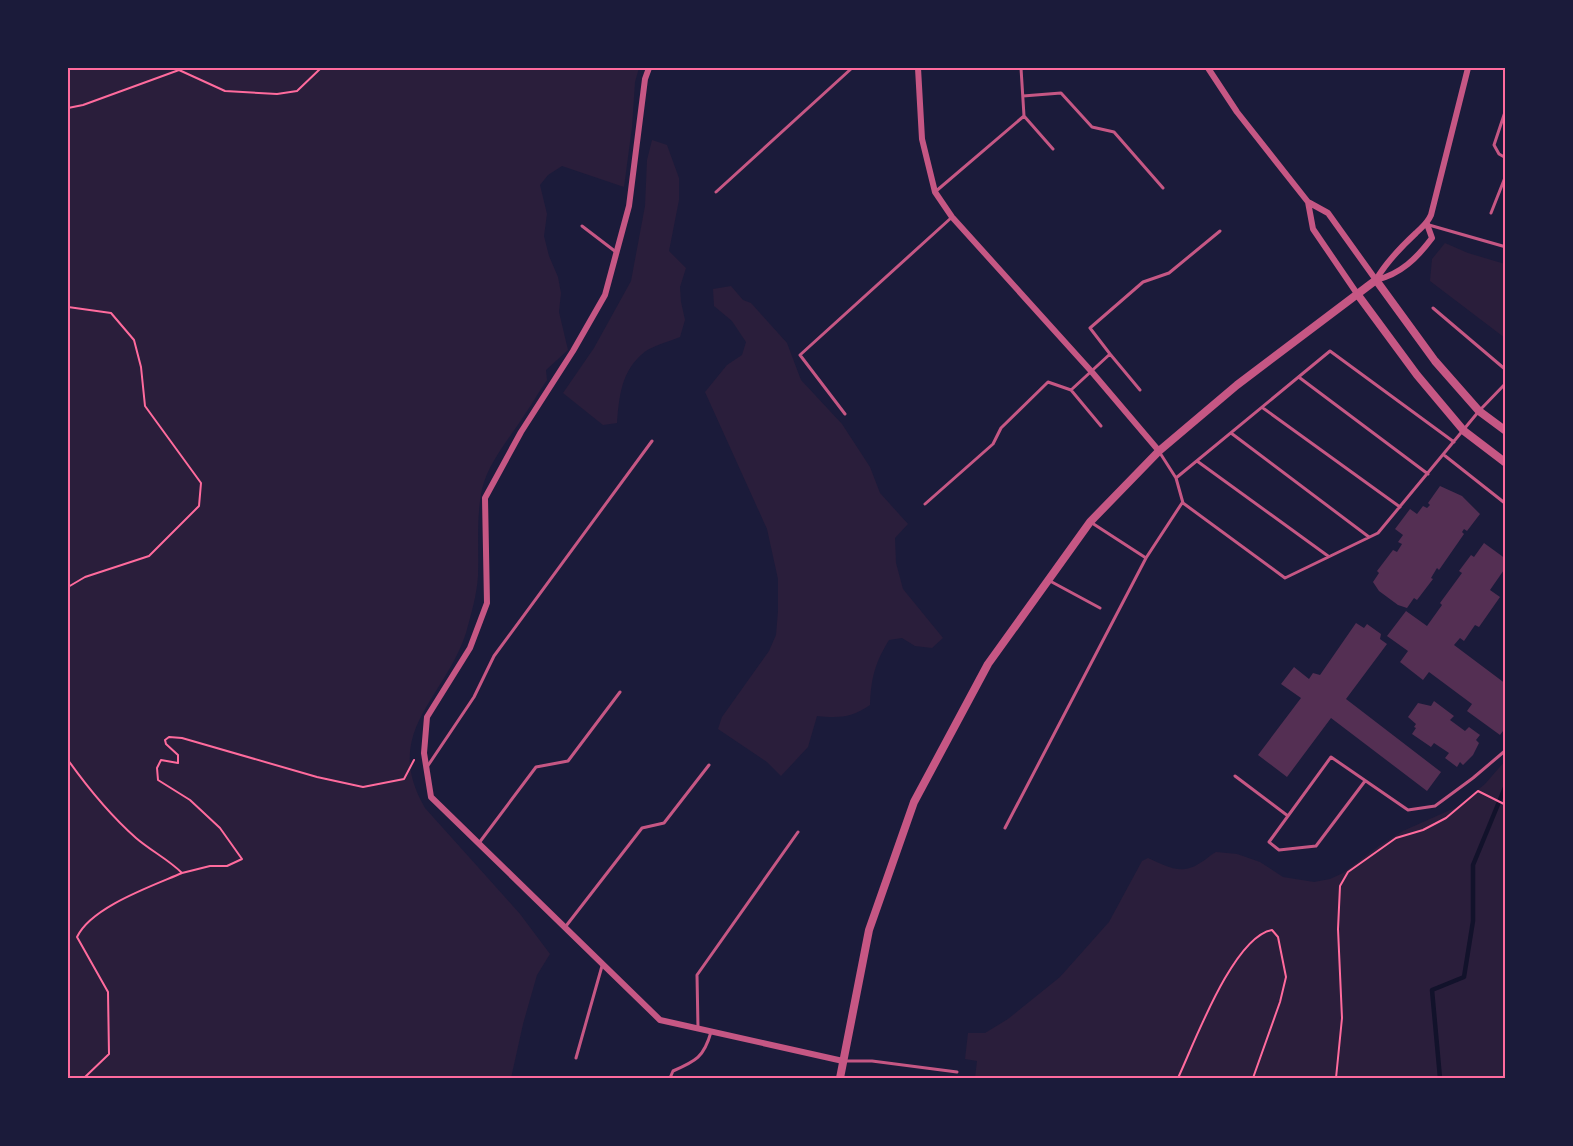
<svg xmlns="http://www.w3.org/2000/svg" width="1573" height="1146" viewBox="0 0 1573 1146" font-family="Cabin,sans-serif">
  <rect width="100%" height="100%" fill="#1b1b3a"/>
  <path fill="#2a1e3b" d="M68 68H639L635 82 632 127 624 187 562 166 548 175 540 185 547 214 544 236 549 256 558 277 561 293 559 312 568 350 546 370 547 380C539 391 533 403 525 414 510 438 489 461 482 489 476 518 479 547 478 576 477 594 471 615 466 633 444 700 381 732 425 808L520 914 550 954 537 975 523 1024 511 1078H68Z
    M652 140 667 145 679 178V200L669 251 686 268 680 287 681 302 685 320 680 337C668 342 650 346 641 355 621 373 619 398 617 423L603 425 563 393 594 348 631 281 645 206 647 160Z
    M1445 243 1468 253 1505 264V338L1430 281 1432 259Z
    M731 286 743 300 751 303 787 343 801 380 842 424 870 467 880 493 908 524 895 538 896 563 903 589 943 638 932 648 915 646 902 638 889 640C875 663 871 678 870 705 851 718 839 718 817 716L808 747 781 776 767 762 718 729 722 717 769 651 776 635 778 611V579L767 529 705 392 727 365 742 355 746 342 732 321 714 306 713 289Z
    M1505 761V1078H975L977 1061 965 1059 968 1033H985L1008 1019 1060 977 1109 922 1142 861 1148 858C1166 866 1181 876 1200 863 1206 860 1210 855 1216 852L1237 854 1260 862 1283 877 1314 882 1330 879 1343 873 1379 846 1403 831 1457 807 1485 784Z"/>
  <g fill="none" stroke-linecap="round" stroke-linejoin="round">
    <path stroke="#12122b" stroke-width="4.5" d="M1440 1078 1432 990 1464 977 1473 921V865L1506 785"/>
  </g>
  <path fill="#542f53" d="M1440 486 1462 496 1480 514 1467 531 1464 529 1462 532 1464 534 1439 570 1437 568 1431 578 1433 579 1417 600 1414 598 1407 608 1398 605 1379 591 1373 582 1379 573 1377 571 1393 550 1397 552 1402 544 1398 542 1403 535 1395 529 1410 509 1417 514 1423 506 1427 508 1430 505 1428 503Z
    M1484 543 1506 559V567L1490 590 1500 597 1479 627 1475 625 1464 641 1460 638 1454 645 1506 684V727L1500 735 1467 711 1472 704 1429 672 1423 680 1400 662 1408 651 1387 636 1406 611 1427 626 1442 605 1440 603 1462 573 1459 571 1471 555 1474 557Z
    M1356 623 1364 628 1367 624 1381 634 1380 639 1387 644 1346 699 1441 772 1427 791 1331 718 1287 777 1258 755 1301 698 1281 684 1294 667 1309 679 1313 673 1320 675Z
    M1434 701 1454 716 1450 720 1465 731 1469 727 1480 735 1476 740 1479 743 1473 755 1463 765 1460 762 1457 767 1445 758 1449 753 1434 743 1431 747 1412 734 1416 728 1414 727 1416 724 1408 717 1418 703 1431 706Z"/>
  <g fill="none" stroke-linecap="round" stroke-linejoin="round">
    <path stroke="#ff6b9d" stroke-width="2" d="M68 108 83 105 179 70 225 91 277 94 297 91 321 68
      M68 307 111 313 134 340 141 367 145 406 201 483 199 506 149 556 85 577 68 587
      M68 760C88 788 110 815 136 838 151 851 168 859 182 873 152 886 91 907 77 937L108 992 109 1054 84 1078
      M182 873 210 866H227L242 859 220 828 190 800 158 780 157 768 161 760 178 763V755L166 744 165 740 169 737 182 738 317 777 363 787 404 779 414 760
      M1178 1078C1194 1044 1233 937 1272 930L1278 937 1286 977 1280 1002 1253 1078
      M1336 1078 1342 1018 1338 929 1340 886 1348 872 1396 838 1423 830 1446 818 1478 791 1506 805"/>
    <path stroke="#c65784" stroke-width="3" d="M1023 96 1061 93 1092 127 1114 132 1163 188
      M1506 109 1494 145 1499 154 1506 158
      M1024 116 1053 149
      M716 192 852 68
      M935 192 1024 116 1021 68
      M1491 213 1506 175
      M1429 225 1506 247
      M582 226 616 252
      M1433 308 1506 370
      M1110 354 1140 390
      M1300 378 1428 474
      M1071 390 1101 426
      M1263 408 1400 507
      M845 414 800 355 951 218
      M1231 433 1369 537
      M1160 453 1176 478 1330 351 1454 442
      M1444 455 1506 504
      M1197 461 1328 556
      M1176 478 1183 503 1285 578 1378 533 1479 411 1506 383
      M925 504 993 444 1001 428 1048 382 1071 390 1110 354 1090 328 1143 282 1169 273 1220 231
      M1092 523 1146 558
      M1050 581 1100 608
      M427 767 474 697 494 656 652 441
      M1235 776 1288 816
      M1365 781 1316 846 1279 850 1269 842 1331 757 1408 810 1435 806 1473 778 1506 750
      M1005 828 1146 558 1182 503
      M479 843 536 767 568 761 620 692
      M566 926 642 828 664 823 709 765
      M698 1028 697 975 798 832
      M576 1058 602 966
      M844 1061H872L957 1072
      M670 1078 673 1071C696 1061 704 1057 711 1032"/>
    <path stroke="#c65784" stroke-width="6" d="M649 68 645 79 629 206 605 295 573 351 521 432 485 498 487 603 470 648 427 717 424 753 431 797 660 1020 843 1061
      M918 68 922 139 935 192 952 217 1091 371 1159 451
      M1208 68 1237 112 1308 202 1328 213 1376 280
      M1308 202 1313 229 1358 295
      M1376 280C1386 262 1401 247 1416 233 1423 226 1427 224 1431 215L1468 68
      M1376 280C1401 274 1417 258 1432 238L1427 224"/>
    <path stroke="#c65784" stroke-width="8" d="M1358 295 1417 375 1464 431 1506 463
      M840 1078 869 930 914 802 988 664 1090 522 1159 451 1237 385 1376 280 1435 361 1479 411 1506 431"/>
  </g>
  <rect width="1573" height="1146" fill="none" stroke="#1b1b3a" stroke-width="138"/>
  <rect x="69" y="69" width="1435" height="1008" fill="none" stroke="#ff6b9d" stroke-width="2"/>
</svg>
